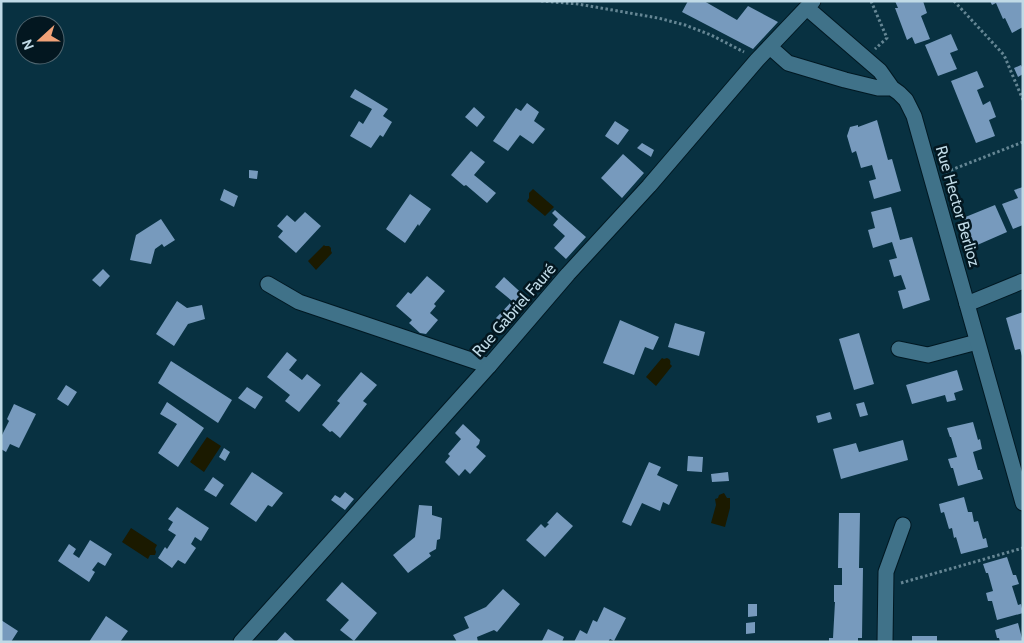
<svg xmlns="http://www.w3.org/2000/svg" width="1024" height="643" viewBox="0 0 1024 643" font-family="Cabin,sans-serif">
  <rect width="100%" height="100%" fill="#083141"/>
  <path fill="#1b1a00" d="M533 189 554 207 545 216 527 201 529 198V193Z
    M324 245 325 246H329L331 248V251L332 253 316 270 308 261Z
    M662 358 664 359 667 358C670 359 671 361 670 364L672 366 656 386 646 377Z
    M207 437 221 446 204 472 190 462Z
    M724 493 727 498H730V508L725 527 711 523 716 505 715 499 718 498 719 495Z
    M131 528 157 545 155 549 156 552 155 555H150L148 559 122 542Z"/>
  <path fill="#779abd" d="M688 1H704L737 20 748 6 778 22 753 49 682 12Z
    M895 1H923L927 13 921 16 930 39 915 44 912 37 907 40 895 8H898Z
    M990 1H1023V27L1012 33 1005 18 1003 19 996 3 992 5Z
    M951 34 958 50 950 53 957 69 938 76 925 45Z
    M1021 65 1023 69V74L1018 77 1014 68Z
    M977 71 984 87 977 90 983 105 990 101 996 117 989 120 995 136 976 143 951 81Z
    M355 89 388 109 383 116 392 122 383 137 380 135 371 148 350 136 359 121 363 124 372 109 350 97Z
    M527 103 539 112 534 121 545 129 533 144 520 135 508 151 493 141 516 108 521 111Z
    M474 107 485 117 477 127 465 117Z
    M877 120 888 160 892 159 901 191 874 199 869 181 876 179 872 165 861 168 856 151 852 153 847 136 850 127 858 125V127Z
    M615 121 629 130 618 145 605 136Z
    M642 143 654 150 651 157 637 148Z
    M471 151 485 162 474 175 496 193 487 203 466 185 464 186 451 175Z
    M623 154 644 173 622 198 601 178Z
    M249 170 258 171 257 179 249 178Z
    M1023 187V225L1013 229 1002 204 1018 198 1014 190Z
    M224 189 238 196 234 207 220 200Z
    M410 194 431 209 419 226 418 224 405 243 386 229Z
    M995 205 1007 232 975 246 963 218Z
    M891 207 900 240 912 237 930 300 903 309 898 291 906 289 901 275 894 277 889 260 897 258 892 242 873 248 868 230 875 228 871 212Z
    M555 210 586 237 566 259 554 248 565 236 553 225 558 219 552 213Z
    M305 212 321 226 296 253 278 237 283 231 277 226 287 215 295 222Z
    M161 219 175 240 164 247 162 244 155 249 151 264 130 260 136 235Z
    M103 269 110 276 100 287 92 280Z
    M427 276 445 291 434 304 436 306 430 313 438 320 426 334 420 333 409 323 412 320 396 306 408 292 411 294Z
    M504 277 528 299 506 327 496 318 512 301 495 287Z
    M177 301 187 308 202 305 205 319 188 324 174 346 156 334Z
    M1023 312V356H1022L1020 349 1015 350 1006 318Z
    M620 320 659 337 653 350 645 347 634 375 603 363Z
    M675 323 705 332 699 356 668 347Z
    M859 333 874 384 854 390 839 339Z
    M287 352 297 360 289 370 302 380 307 374 321 385 299 412 285 401 290 395 267 377Z
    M171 361 232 400 218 423 158 383Z
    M957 370 963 390 954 393 956 400 947 402 945 395 912 404 906 385Z
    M361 372 377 385 363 401 367 404 340 438 332 431 330 432 322 425 340 403 337 401Z
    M66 385 77 392 68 406 57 399Z
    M247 387 263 397 255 409 238 398Z
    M167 402 204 428 178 467 158 453 177 424 160 414Z
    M864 402 868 415 860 417 856 404Z
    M14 404 36 414 19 448 10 444 6 452 1 449V437L9 421 7 419Z
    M830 412 832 419 818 423 816 416Z
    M973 422 978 440 980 439 982 449 973 452 978 470H980L983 479 958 486 953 468H951L948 459 957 457 951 437H950L947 428Z
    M463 424 480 440 479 444 476 447 486 456 470 474 465 469 459 476 445 462 450 456 448 454 461 439 455 433Z
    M903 440 908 460 841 479 833 449 856 443 859 452Z
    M224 448 230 452 225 461 219 457Z
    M688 456 703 457 702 472 687 471Z
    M649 462 661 467 657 475 678 485 669 505 663 502 660 511 642 503 631 526 622 522Z
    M252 472 283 493 272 507 268 505 256 522 230 504Z
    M728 472 729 481 712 482 711 474Z
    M213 477 224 485 216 497 204 490Z
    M345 492 354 499 345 510 331 500 335 495 340 498Z
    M964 497 968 512H972L974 522 978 521 983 539 986 538 988 547 961 554 956 537 954 538 952 528 949 529 944 512 941 513 939 504Z
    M419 505 432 506V515L442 518 440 539 437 540 436 549 429 553 431 556 408 573 393 555 415 537Z
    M177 507 209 528 201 541 195 537 191 544 196 548 185 564 178 560 172 568 158 558 165 547 167 549 176 535 168 530 173 522 168 519Z
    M557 512 573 526 545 557 526 540 541 524 545 528 549 524 547 523Z
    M839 513H860L859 568H863L862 638H858V642H829V638H833L835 602H834V585H842V568H838Z
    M90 540 112 554 105 566 98 562 92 570 95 572 89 582 58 561 69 544 76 549 73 554 79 558Z
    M1007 557 1013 575H1016L1019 584 1012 586 1018 605 1021 604 1023 613 997 620 992 601H988L986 593 993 591 988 573H986L983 564Z
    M342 582 377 613 354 641 340 630 349 620 326 600Z
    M503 589 520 604 497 632 494 630 477 637 478 642H457L453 635 469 628 464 617 486 607Z
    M748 604H757V616L748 617Z
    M604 607 626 618 614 641 610 639 608 642H574L580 630 587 634 593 620 597 622Z
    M106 616 128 631 120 642H89Z
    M1 620 18 631 11 642H1Z
    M755 622V633L746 634V623Z
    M1018 623 1023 642H1000L999 638H997L995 630Z
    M548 629 564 637 562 642H544L542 641Z
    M285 632 296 642H276Z
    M912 636H937V642H912Z"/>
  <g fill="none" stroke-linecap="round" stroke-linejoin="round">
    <defs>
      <path id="minor" d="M268 284 299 302 489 366
        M967 304 1023 281
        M899 349 928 355 977 342
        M885 642 886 572 903 525"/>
      <path id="tertiary" d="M807 8 880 71 892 88 899 93 906 100 914 116 1023 503
        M770 47 788 63 845 80 878 88H892
        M241 642 489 366 568 274 649 186 757 60 813 1"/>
    </defs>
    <use href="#minor" stroke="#001822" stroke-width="17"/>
    <use href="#tertiary" stroke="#001822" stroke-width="17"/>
    <path stroke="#658694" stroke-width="3" stroke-dasharray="2.5 2.5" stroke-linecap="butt" d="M541 1 578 4 658 18 685 25 711 35 744 52
      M871 1 887 38 875 49
      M954 1 1004 55 1023 100
      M946 172 1023 142
      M901 583 1023 548"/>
    <use href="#minor" stroke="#407289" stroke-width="15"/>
    <use href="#tertiary" stroke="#407289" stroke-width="15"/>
  </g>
  <g text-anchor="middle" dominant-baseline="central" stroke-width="5" stroke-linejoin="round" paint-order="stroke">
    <g font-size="16" fill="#c0dae6" stroke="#031720">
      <text transform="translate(958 206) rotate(74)">Rue Hector Berlioz</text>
      <text transform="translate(514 310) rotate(-49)">Rue Gabriel Fauré</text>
    </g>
  </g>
  <rect width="1024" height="643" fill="none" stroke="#c0dae6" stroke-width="5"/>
  <g transform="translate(40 40) rotate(249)"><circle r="24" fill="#031720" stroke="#4f656f"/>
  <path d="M0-4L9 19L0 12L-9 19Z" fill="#f0a278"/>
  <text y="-8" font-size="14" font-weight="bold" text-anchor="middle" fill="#c0dae6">N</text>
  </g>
</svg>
